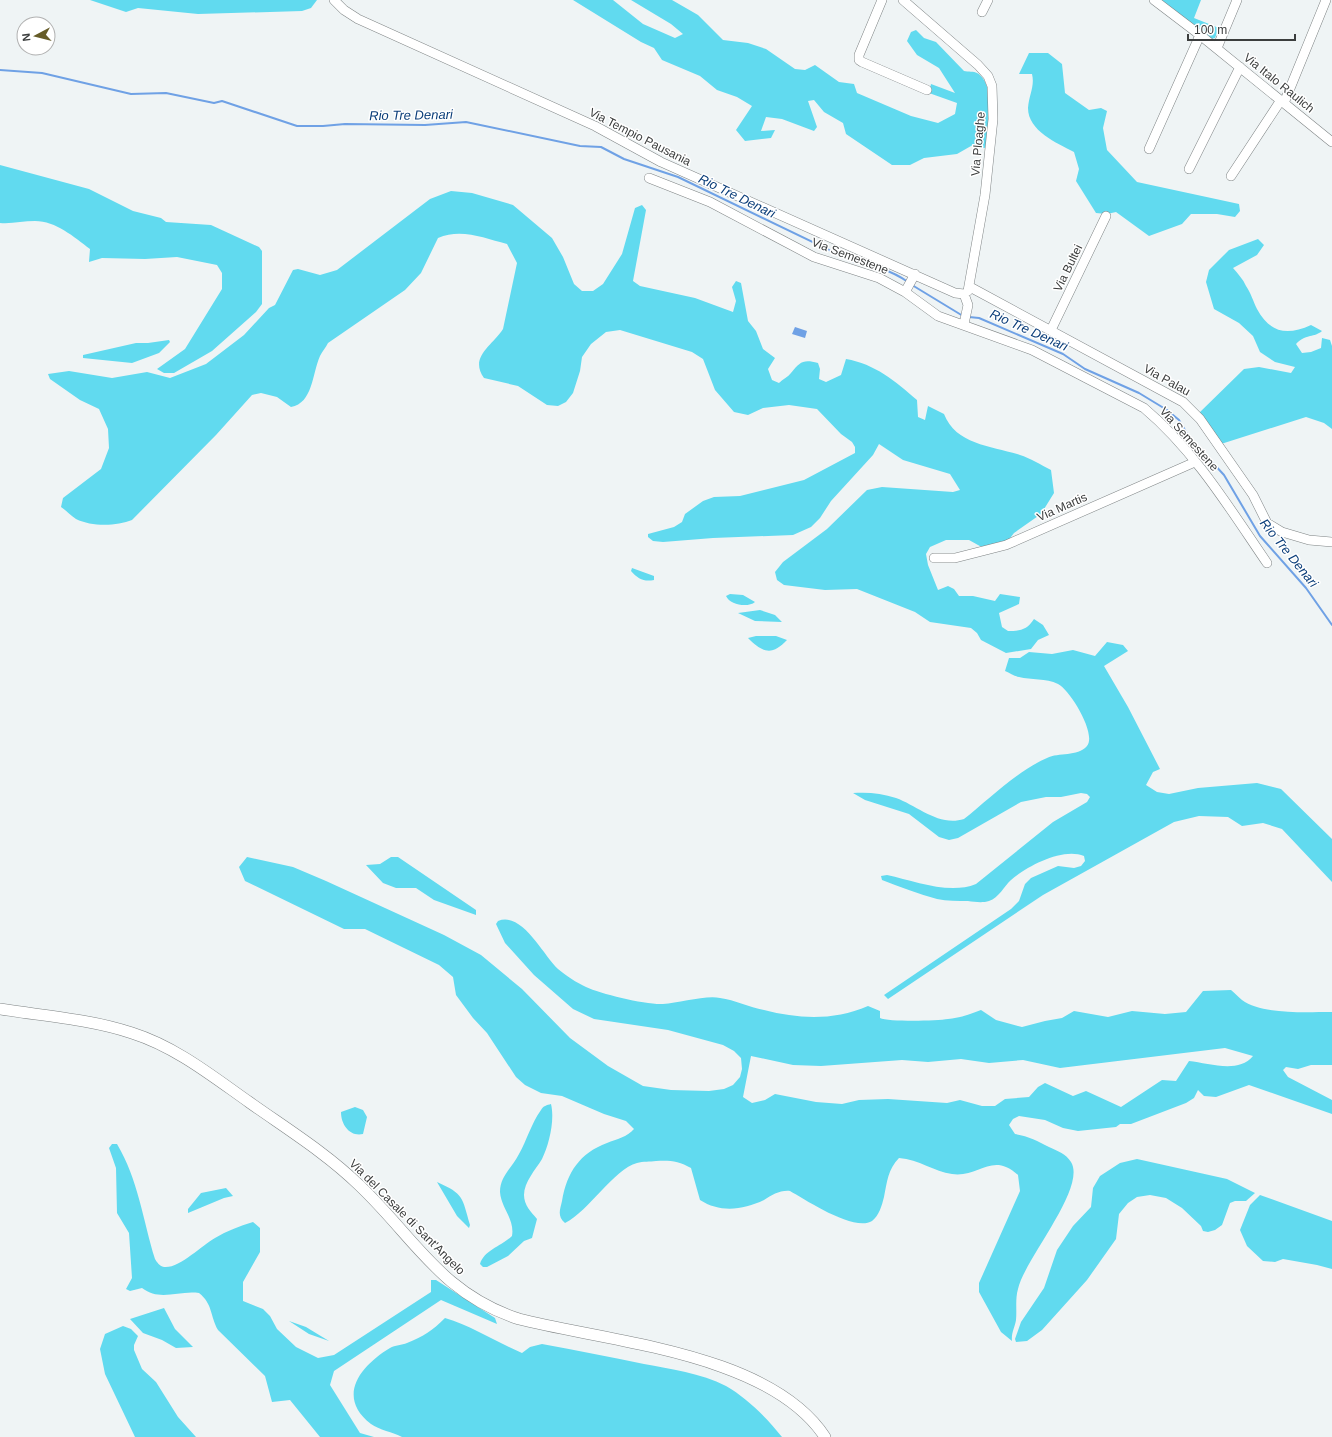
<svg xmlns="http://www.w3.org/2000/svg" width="1332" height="1437" viewBox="0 0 1332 1437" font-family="Arial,sans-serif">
  <rect width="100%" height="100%" fill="#eff4f5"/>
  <path fill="#61daef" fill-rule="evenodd" d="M90 0H317L311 8 302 11 198 14 138 8 126 12Z
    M573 0H613L643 24 675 38 683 34 671 24 631 0H672L698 15 723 40 748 43 766 49 795 69 805 70 815 65 839 82 854 84 857 93 911 116 938 123 955 114 957 103 929 93 931 84 955 93 939 68 917 55 907 41 911 32 916 30 924 38 936 42 964 71C968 72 974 71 977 73 996 83 990 131 985 148L971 146 957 154 924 158 910 165H892L846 134 843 123 824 112 814 100 808 101 817 127 814 131 782 119 766 117 761 131 775 130 771 138 745 141 736 130 752 106 737 97 717 90 700 76 662 60 654 48 641 42Z
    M1160 0H1201L1194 18 1219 28 1215 38 1211 39Z
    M1029 53H1048L1062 64 1065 93 1089 110 1101 108 1107 111 1103 128 1107 150 1137 182 1239 204 1240 211 1235 217 1217 214H1191L1182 224 1149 236 1116 212 1107 214 1096 213 1076 181 1079 169 1074 152C1057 143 1028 131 1028 108 1029 95 1035 86 1032 74H1019Z
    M0 165 89 189 133 211 161 218 166 222 211 225 259 247 262 251V304L256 312 212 351 174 373H164L157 369 185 349 222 289V273L217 265 177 257 145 259 102 258 89 262 90 249C74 237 56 221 35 221 23 221 12 224 0 223Z
    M451 191 472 193 513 205 552 238 563 257 574 284 582 291H593L603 284 622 254 635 208 642 205 646 210 633 281 640 286 695 298 733 312 736 301 732 287 736 281 741 283 748 321 756 331 763 349 775 358 768 369 772 380 779 383C783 379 788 377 791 373 800 362 803 359 818 363L820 369 819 379 826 382 841 375 846 359C875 364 895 381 917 400L918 417 925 420 928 406 944 414C956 445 992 446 1020 455 1030 458 1041 465 1051 470L1054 493 1041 514 1014 533 1004 546 987 550 969 540H946L930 547 926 554 928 565 938 590 948 586 954 589 959 596H973L995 601 1000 594 1020 597 1019 604 999 613 1002 627 1008 631C1020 631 1027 630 1034 619L1043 625 1049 635 1038 640 1031 649 1006 653 981 640 977 633 971 628 930 622 915 612 857 589 825 590 784 585 777 580 775 572 783 562 827 529 867 490 882 487 953 492 960 490 950 474 903 460 879 444 873 455 831 501 820 518 811 527 793 535 713 538 663 542 653 541 648 537V534L674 527 682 522 685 514 703 501 714 497 740 496 804 480 855 453V447L852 442 841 434 817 409 789 405 763 408 748 415 734 412 715 390 703 359 692 352 620 330 606 332 591 344 582 357 580 371 573 393 566 402 558 406 547 405 518 386 484 378C469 357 492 346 503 329L517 263 507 244C484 238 461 228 438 238L421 273 405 290 328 343C326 347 322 352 320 356 312 374 313 403 291 407L277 397 261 393 252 395 216 435 132 520C117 526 92 527 76 519 71 516 66 510 61 507L63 498 101 469 109 448 108 429 99 409 80 400 50 379 48 374 69 371 112 378 147 372 170 378 206 364 244 335 269 308 275 305 293 270 298 269 320 275 337 270 430 199Z
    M1258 239 1264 245 1257 255 1233 268C1238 274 1243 279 1246 286 1251 293 1253 301 1257 309 1270 333 1287 336 1311 325L1322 331C1314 338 1307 333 1296 344L1302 353 1311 352 1321 348 1322 338 1330 340 1332 346V429L1324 423 1306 417 1221 444 1198 414 1244 369 1259 367 1291 373 1295 367 1275 362 1260 352 1253 336 1239 323 1214 309 1206 282 1209 270 1229 250Z
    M169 340 170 342 159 353 132 363 83 358V355L136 343H148Z
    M632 568 654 576V580C644 582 638 579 631 571Z
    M730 594 743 595 755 602C748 608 730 605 726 596Z
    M760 610 775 615 782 622 755 621 738 613Z
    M756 636H776L787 640C772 656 763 653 748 638Z
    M1107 642 1123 645 1128 651 1104 666 1128 707 1160 769 1153 772 1146 785 1157 792 1169 794 1198 788 1257 783 1281 789 1332 839V882L1282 829 1263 823 1242 826 1228 817 1199 816 1174 822 1043 895 888 999 884 995 1011 909 1019 901 1025 884 1031 878 1058 866 1074 868 1081 866 1085 861 1084 856C1063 847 1027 866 1011 880 1004 886 999 898 989 901 983 903 975 902 968 901 958 901 947 901 937 899 919 894 900 887 882 880L881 876 887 875C915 881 949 895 976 884L1053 822 1087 802 1090 797 1087 794 1081 793 1061 797H1046L1021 802 958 838 949 840 939 837 909 814 865 800 853 793C867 792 882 793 896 798 918 806 939 827 964 819 989 799 1017 771 1047 758 1059 752 1077 757 1087 746 1097 734 1070 690 1058 684 1046 678 1031 680 1019 677 1014 676 1010 673 1005 671L1009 658H1020L1029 652 1052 654 1073 650 1095 656Z
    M247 857 293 867 326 881 444 935 481 955 522 989 570 1038 608 1066 643 1086 671 1090 709 1091 724 1089 733 1085 740 1077 742 1069 741 1058 734 1051 723 1045 668 1030 594 1019 573 1009 534 975 505 943 496 924 498 921C522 911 543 955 558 969 565 975 577 983 586 987 601 994 646 1005 663 1004 679 1003 706 995 720 998 735 1000 749 1007 764 1010 799 1019 833 1021 868 1006L880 1011V1018C888 1022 937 1021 948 1019 960 1018 971 1014 981 1010L996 1020 1022 1027 1045 1021 1062 1018 1074 1011 1108 1017 1132 1011 1165 1014 1186 1012 1203 991 1231 990C1235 993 1238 997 1242 1000 1262 1015 1307 1012 1330 1012H1332V1065H1311L1298 1069 1286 1067 1283 1070 1288 1077 1332 1100V1114L1249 1085 1216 1097 1204 1096 1198 1090 1194 1098 1186 1103 1131 1124H1120L1116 1127 1078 1131 1063 1128 1045 1120 1019 1116 1013 1119 1009 1125 1015 1134C1028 1136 1038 1141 1049 1147 1058 1151 1066 1154 1071 1162 1087 1188 1024 1260 1018 1289 1015 1299 1017 1310 1016 1320 1015 1327 1011 1333 1012 1341L1001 1332 979 1292V1283L1020 1191 1018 1175C992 1151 979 1178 952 1174 934 1172 919 1159 899 1158 888 1169 887 1182 884 1197 882 1205 879 1216 872 1221 854 1232 806 1200 790 1191 780 1190 772 1195 764 1200 743 1210 720 1213 700 1200L691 1168C679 1161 669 1160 656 1161 650 1162 643 1161 637 1163 614 1169 589 1211 565 1223 557 1216 560 1210 562 1201 567 1172 580 1153 607 1143 617 1139 627 1137 634 1129L626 1121 604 1114 562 1096 541 1093 525 1085 516 1077 487 1033 473 1018 456 995 453 977 439 965 365 929H344L245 881 239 867ZM1225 1048 1253 1056C1238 1074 1209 1063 1189 1061L1176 1081 1162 1080 1121 1107 1086 1091 1073 1096 1045 1083 1038 1087 1029 1097 1005 1099 995 1106H982L960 1100 947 1103 888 1099 859 1100 842 1104 816 1102 775 1094 765 1100 752 1103 743 1097 751 1056 793 1065 821 1066 902 1060 928 1062 961 1059 989 1063 1023 1060 1060 1068Z
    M391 857H398L476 910V915L434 900 416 888H396L383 883 366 865 380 864Z
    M551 1104C555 1120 549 1145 542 1159 536 1169 524 1182 524 1195 524 1205 531 1212 537 1219L532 1238 524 1241 508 1256 487 1267H483L480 1264C484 1250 502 1246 512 1236 515 1219 501 1208 500 1192 500 1176 512 1168 519 1154 527 1140 531 1124 541 1110 543 1106 547 1105 551 1104Z
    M355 1107 363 1110 367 1117 363 1134C350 1137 341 1125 341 1112Z
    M112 1144H117C138 1179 143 1220 155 1259 157 1262 159 1266 164 1267 179 1269 202 1245 215 1238 227 1231 239 1226 253 1222L260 1228V1252L243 1282V1301L263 1309 270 1316 277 1329 296 1347 318 1358 334 1355 431 1292V1280H436L495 1318 497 1324 441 1300 334 1371 330 1385 360 1433 374 1437H320L290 1400 272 1402 265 1376 218 1330C210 1316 213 1304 199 1293 179 1290 160 1302 142 1288L130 1291 126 1289 132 1278 129 1233 117 1213 116 1168 109 1148Z
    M1137 1159 1227 1179 1255 1193 1246 1201H1235L1230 1203 1222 1225 1215 1230 1208 1232 1203 1231 1201 1226 1182 1208 1166 1198 1150 1195 1137 1197 1128 1203 1119 1214 1116 1239 1087 1280 1042 1330 1027 1341 1016 1342 1015 1339 1021 1322 1044 1288 1057 1250 1073 1226 1091 1207 1093 1188 1100 1176 1120 1163Z
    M437 1182C464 1194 462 1197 470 1225L469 1228 457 1216Z
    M226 1188 233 1196 224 1198 188 1213V1209L201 1193Z
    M1260 1195 1332 1221V1269L1317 1265 1283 1259 1275 1262 1263 1261 1247 1246 1240 1230 1250 1205Z
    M164 1308 175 1329 193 1347 176 1348 162 1340 143 1333 130 1319Z
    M445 1318C472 1326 496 1342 522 1353L530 1347 542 1344C576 1350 610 1357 644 1364 670 1369 701 1373 726 1386 747 1398 767 1418 782 1437H402C393 1432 379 1430 371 1424 336 1397 360 1366 390 1348 395 1345 402 1345 407 1343 424 1336 432 1331 445 1318Z
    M289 1321 306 1327 329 1341 309 1334Z
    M123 1326 131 1329 138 1336 134 1345V1350L142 1369 156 1382 178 1417 196 1437H135L105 1374 100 1349 105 1334Z"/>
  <path fill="#6fa1e5" d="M795 327 807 331 805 338 792 334Z"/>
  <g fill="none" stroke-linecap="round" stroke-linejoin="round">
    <path stroke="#6fa1e5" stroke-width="2" d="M0 70 42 73 131 94 166 93 214 103 222 101 297 126H323L345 124 425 125 466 122 580 146 601 147 624 159 678 177 852 261C872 265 891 270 908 282
      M912 285 963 316
      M969 317 979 318 1063 354 1085 369 1139 393 1167 410 1179 420 1189 437 1224 475 1260 536 1306 588 1332 625"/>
    <defs>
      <path id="minor" d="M334 0 344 10 358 19 595 126 661 162 955 293 964 294
        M882 0 859 55V60L862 62 927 90
        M903 0 978 65 988 76 992 86 993 119 985 195 968 291
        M1154 0 1200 35 1332 142
        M982 12 988 0
        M1217 48 1237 0
        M1284 103 1326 0
        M1149 149 1200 35
        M1189 169 1240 67
        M1231 176 1281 100
        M649 178 710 202 814 257 879 278 905 292 938 316 1032 350 1144 408C1195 451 1230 509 1267 563
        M970 287 1183 402 1200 419 1253 495 1267 523 1282 532 1309 540 1332 542
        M905 292 915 274
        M964 294 968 305 964 324
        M1051 330 1106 216
        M934 558H955L1006 545 1195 462"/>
      <path id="major" d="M0 1009C44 1016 90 1019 132 1033 176 1047 212 1076 249 1102 287 1129 326 1153 359 1185 414 1237 441 1294 519 1319 609 1342 770 1353 825 1437"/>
    </defs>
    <use href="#minor" stroke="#7f8485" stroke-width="10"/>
    <use href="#major" stroke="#7f8485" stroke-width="12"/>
    <use href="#minor" stroke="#fff" stroke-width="9"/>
    <use href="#major" stroke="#fff" stroke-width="11"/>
  </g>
  <g text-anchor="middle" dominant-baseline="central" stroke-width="3" stroke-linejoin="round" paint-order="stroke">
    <g font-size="12" fill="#3b3d3d" stroke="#fff">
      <text transform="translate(1279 83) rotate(39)">Via Italo Raulich</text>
      <text transform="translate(640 137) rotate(27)">Via Tempio Pausania</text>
      <text transform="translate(978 144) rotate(-85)">Via Ploaghe</text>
      <text transform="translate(850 256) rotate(21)">Via Semestene</text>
      <text transform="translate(1068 268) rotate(-64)">Via Bultei</text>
      <text transform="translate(1167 380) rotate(29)">Via Palau</text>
      <text transform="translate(1189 439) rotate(48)">Via Semestene</text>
      <text transform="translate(1062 507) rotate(-24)">Via Martis</text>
      <text transform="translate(407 1217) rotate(45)">Via del Casale di Sant'Angelo</text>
    </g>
    <g font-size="13" font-style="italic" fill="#0a3d79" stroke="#fff">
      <text transform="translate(411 115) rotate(-1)">Rio Tre Denari</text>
      <text transform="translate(737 196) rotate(26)">Rio Tre Denari</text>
      <text transform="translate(1029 330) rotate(24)">Rio Tre Denari</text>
      <text transform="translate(1289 553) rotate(51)">Rio Tre Denari</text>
    </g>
  </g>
  <g transform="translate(36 36) rotate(263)"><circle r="19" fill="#ffffff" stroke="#b1b1b1"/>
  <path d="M0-3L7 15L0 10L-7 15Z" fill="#665c28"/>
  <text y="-6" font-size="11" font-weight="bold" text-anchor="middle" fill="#3b3d3d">N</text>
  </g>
  <path d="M1188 34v6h107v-6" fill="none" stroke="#3b3d3d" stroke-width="2"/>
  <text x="1194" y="34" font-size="12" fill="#3b3d3d" stroke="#ffffff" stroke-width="3" paint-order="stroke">100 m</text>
</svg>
